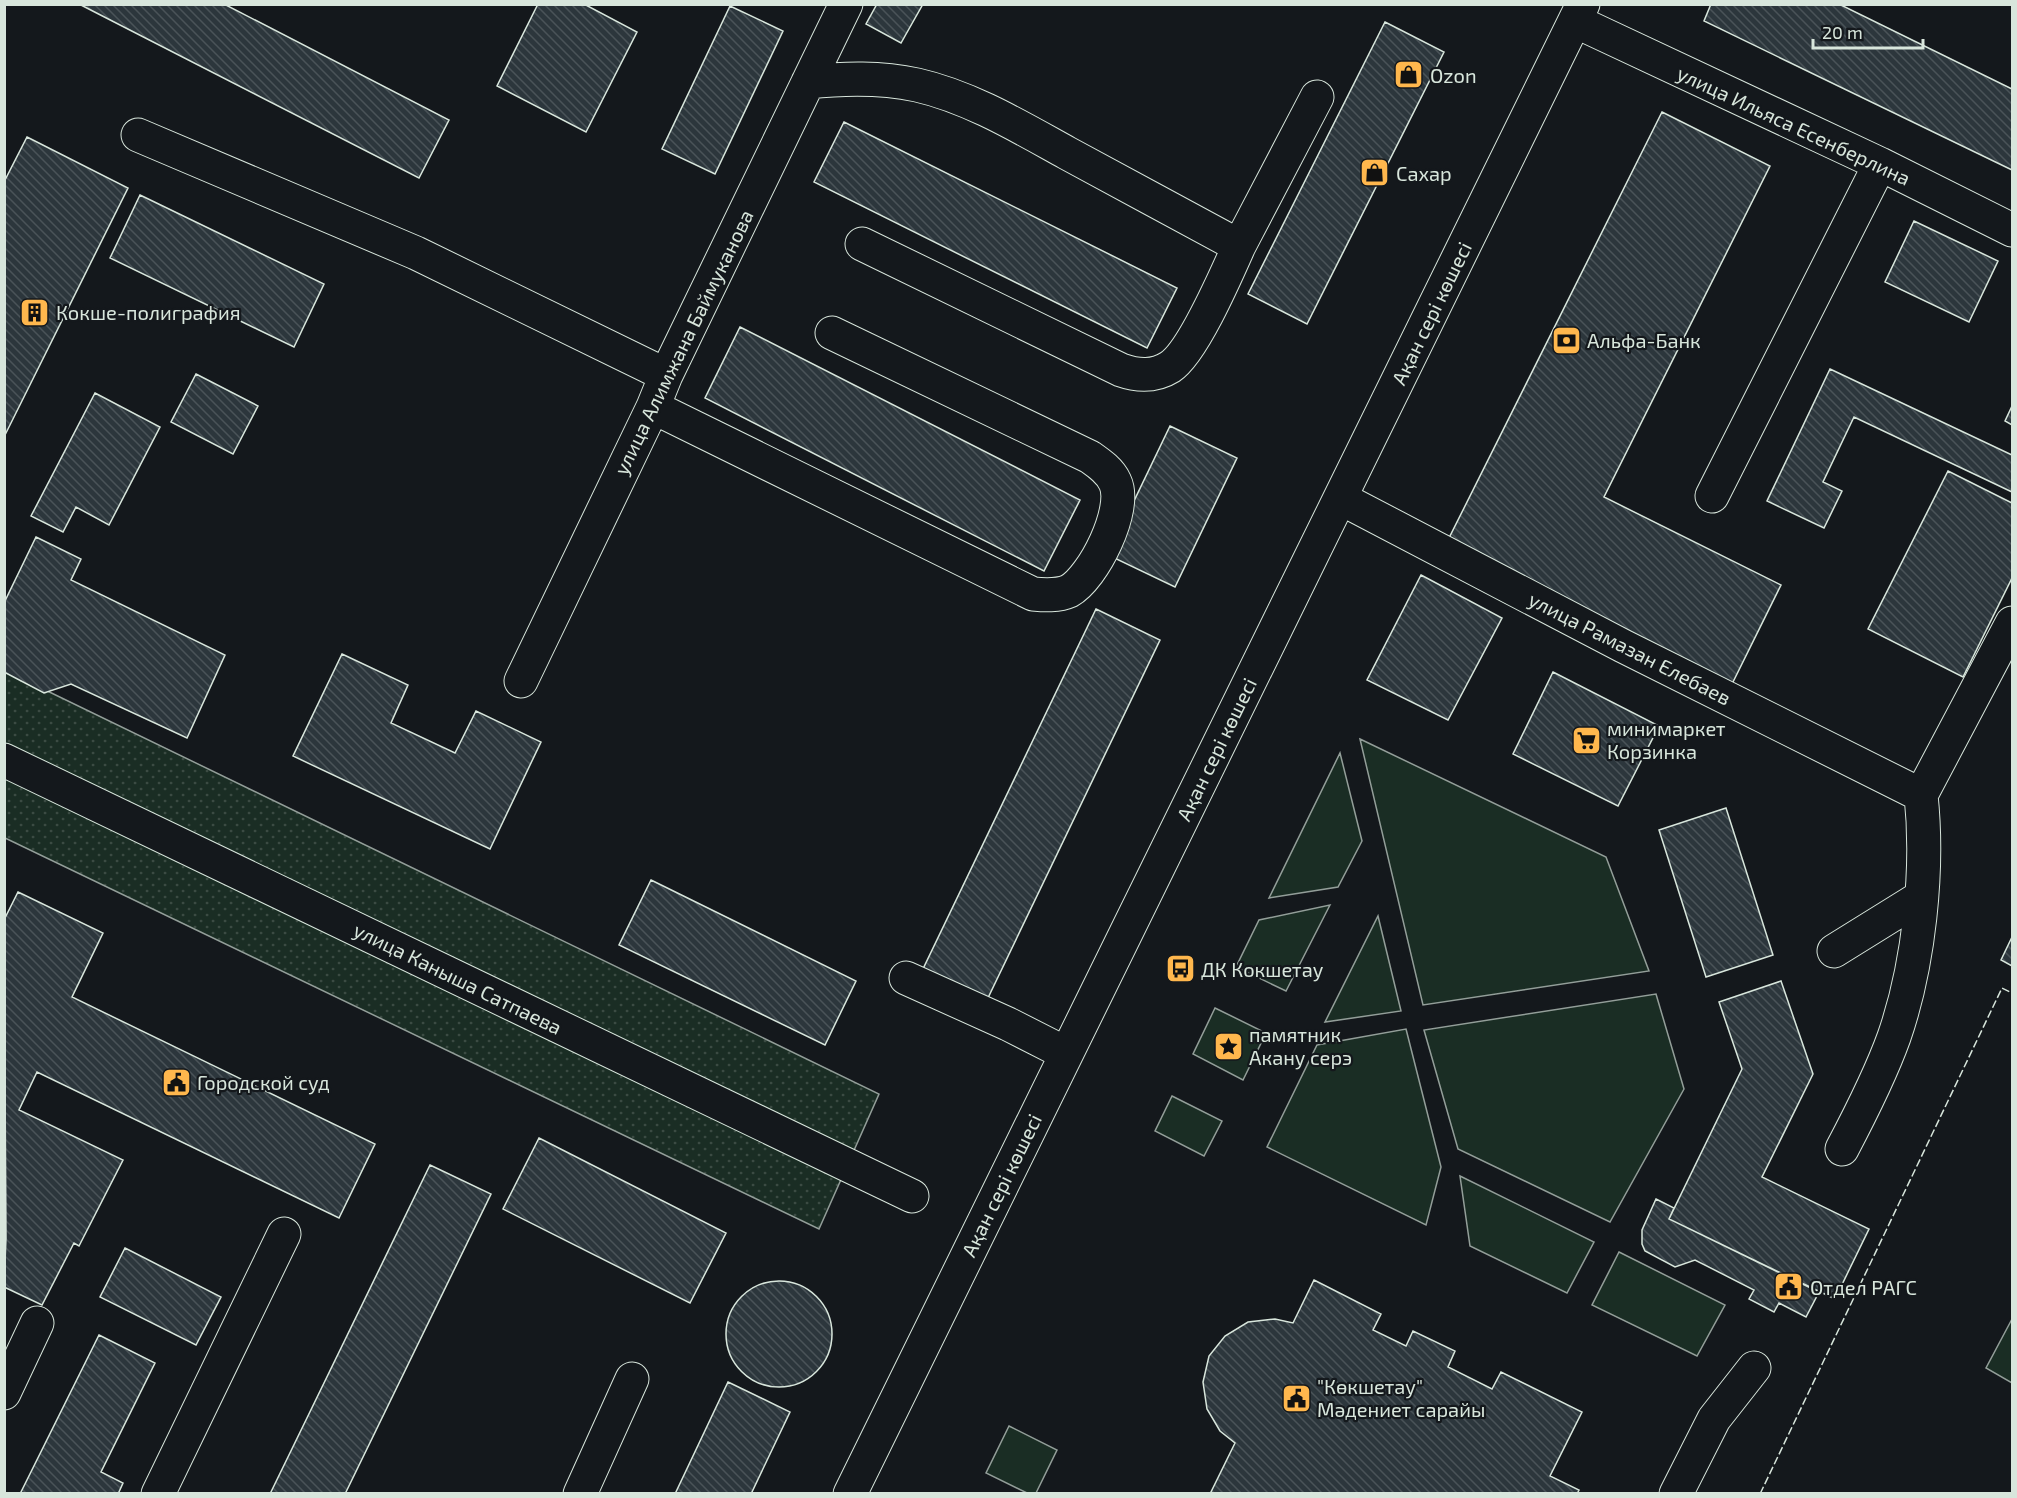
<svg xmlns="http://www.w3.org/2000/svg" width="2017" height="1498" viewBox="0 0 2017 1498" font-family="'Exo 2',sans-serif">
  <defs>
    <pattern id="park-dots" width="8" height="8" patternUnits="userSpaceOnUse" patternTransform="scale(1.5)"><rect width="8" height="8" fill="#1a2d24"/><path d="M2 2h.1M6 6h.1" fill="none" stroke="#3b4b43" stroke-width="1.8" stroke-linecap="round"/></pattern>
    <pattern id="building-back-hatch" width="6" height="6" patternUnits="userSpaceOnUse" patternTransform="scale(1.5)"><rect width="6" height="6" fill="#2c363c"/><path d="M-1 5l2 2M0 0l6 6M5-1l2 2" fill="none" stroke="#4a5358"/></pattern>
  </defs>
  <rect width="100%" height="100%" fill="#14181c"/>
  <path fill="#1a2d24" stroke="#939e99" stroke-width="1.5" d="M1360 739 1606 857 1649 971 1423 1005Z
    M1340 753 1362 841 1338 887 1269 898Z
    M1330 905 1286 991 1236 967 1259 920Z
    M1378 916 1401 1011 1325 1022Z
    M1656 994 1684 1089 1610 1222 1458 1149 1424 1030Z
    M1215 1008 1266 1033 1243 1080 1193 1054Z
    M1406 1029 1441 1167 1426 1225 1267 1147 1317 1045Z
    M1172 1096 1222 1121 1204 1156 1155 1131Z
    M1460 1176 1594 1242 1567 1293 1470 1246Z
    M1619 1252 1725 1305 1697 1356 1592 1305Z
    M2012 1319V1383L1986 1368Z
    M1009 1426 1057 1450 1036 1493H1027L986 1473Z"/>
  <path fill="url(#park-dots)" stroke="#939e99" stroke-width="1.5" d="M4 670 879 1094 819 1229 5 838Z"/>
  <path fill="url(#building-back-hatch)" stroke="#d8e6dc" stroke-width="1.5" d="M79 4H224L449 120 419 178Z
    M538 4H584L637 32 586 132 497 86Z
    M877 4H923L901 43 866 24Z
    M1711 4H1839L2012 89V170L1704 21Z
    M730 6 783 31 715 174 662 149Z
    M1385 22 1444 52 1307 324 1248 294Z
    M1662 112 1770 166 1604 497 1781 585 1732 684 1447 542Z
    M844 122 1177 288 1147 348 814 182Z
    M27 137 128 188 4 437V182Z
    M140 195 324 284 294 347 110 258Z
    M1914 221 1998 261 1969 322 1885 282Z
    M740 327 1080 500 1044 571 705 398Z
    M1830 369 2012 455V492L1854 417 1823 482 1842 491 1824 528 1767 501Z
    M196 374 258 406 233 454 171 422Z
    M95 393 160 427 109 525 76 507 63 532 31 516Z
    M2012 406V425L2005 421Z
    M1170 426 1237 458 1175 587 1108 555Z
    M1948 471 2012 503V578L1963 677 1868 629Z
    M36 537 81 559 71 580 225 655 187 738 71 684 44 693 4 672V603Z
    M1421 575 1502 618 1448 720 1367 680Z
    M1096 609 1160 640 986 1002 922 971Z
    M342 654 408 685 391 723 455 753 476 711 541 742 490 849 293 756Z
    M1553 672 1659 726 1618 806 1513 754Z
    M1726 808 1773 955 1706 977 1659 830Z
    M651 880 856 981 825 1045 619 945Z
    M18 892 103 933 72 997 375 1144 339 1218 37 1072 19 1110 123 1160 79 1246 74 1243 42 1305 4 1287 6 1238 4 920Z
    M2012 937V966L2001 960Z
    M1781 981 1813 1074 1762 1177 1869 1229 1835 1299 1669 1219 1742 1069 1719 1002Z
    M539 1138 726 1233 690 1303 503 1209Z
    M430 1165 491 1194 345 1494H270Z
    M1656 1199 1674 1208 1669 1219 1819 1292 1806 1317 1779 1303 1774 1312 1749 1299 1754 1290 1695 1260 1675 1267 1645 1251 1642 1244V1230Z
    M125 1248 221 1297 196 1345 100 1297Z
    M1314 1280 1381 1314 1373 1330 1406 1346 1413 1331 1455 1351 1448 1367 1492 1389 1501 1372 1582 1412 1550 1476 1579 1490 1577 1494H1210L1235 1443 1220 1431 1207 1409 1203 1382 1209 1356 1225 1336 1248 1322 1275 1319 1293 1323Z
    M726 1334a53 53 0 1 1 106 0a53 53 0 1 1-106 0Z
    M99 1335 155 1363 101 1472 123 1483 118 1494H20Z
    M728 1382 790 1412 751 1494H675Z"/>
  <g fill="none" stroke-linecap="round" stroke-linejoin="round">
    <defs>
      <path id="minor" d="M1575 21 1880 164 2012 230
        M808 82C845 78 880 77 917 85 970 97 1020 127 1067 153 1124 184 1182 215 1239 246 1227 273 1193 352 1170 367 1154 377 1138 376 1121 370L862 244
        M138 135 416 253 666 375
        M1239 246 1317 97
        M653 407 1033 594C1044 595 1058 596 1069 591 1093 578 1128 509 1115 482 1110 471 1100 464 1090 457L832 333
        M1712 496 1880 164
        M1340 498 1623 646 1921 795
        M521 681 653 407 666 375 846 4
        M4 760 912 1196
        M1921 795 2012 623
        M1834 951 1921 897
        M906 978 1008 1024 1065 1053
        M1842 1149C1861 1113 1880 1076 1894 1037 1919 965 1929 870 1921 795
        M4 1393 37 1323
        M158 1494 284 1234
        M580 1494 632 1379
        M850 1494 1583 4
        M1676 1494 1714 1419 1754 1368"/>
    </defs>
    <use href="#minor" stroke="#d8e6dc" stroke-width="35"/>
    <use href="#minor" stroke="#14181c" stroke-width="33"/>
    <path stroke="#d8e6dc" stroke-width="1.5" stroke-dasharray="8 3" stroke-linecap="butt" d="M1760 1494 2002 988 2012 993"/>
  </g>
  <defs>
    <symbol id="shop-square" viewBox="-11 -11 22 22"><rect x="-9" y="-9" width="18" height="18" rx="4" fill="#ffb74d" stroke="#14181c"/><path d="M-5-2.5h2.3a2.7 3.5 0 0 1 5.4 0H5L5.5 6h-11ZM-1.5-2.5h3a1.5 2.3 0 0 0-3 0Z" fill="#111"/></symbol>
    <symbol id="building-square" viewBox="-11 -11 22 22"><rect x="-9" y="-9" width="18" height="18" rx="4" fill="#ffb74d" stroke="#14181c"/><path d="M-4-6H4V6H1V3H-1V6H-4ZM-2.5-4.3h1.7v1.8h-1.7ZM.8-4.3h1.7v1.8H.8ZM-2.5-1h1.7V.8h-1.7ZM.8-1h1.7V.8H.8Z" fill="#111"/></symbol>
    <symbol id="bank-square" viewBox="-11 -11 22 22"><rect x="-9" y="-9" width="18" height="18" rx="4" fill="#ffb74d" stroke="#14181c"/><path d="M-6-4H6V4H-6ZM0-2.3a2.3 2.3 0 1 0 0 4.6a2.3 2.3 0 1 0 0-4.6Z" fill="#111"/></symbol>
    <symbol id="supermarket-square" viewBox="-11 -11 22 22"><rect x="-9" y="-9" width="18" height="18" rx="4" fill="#ffb74d" stroke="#14181c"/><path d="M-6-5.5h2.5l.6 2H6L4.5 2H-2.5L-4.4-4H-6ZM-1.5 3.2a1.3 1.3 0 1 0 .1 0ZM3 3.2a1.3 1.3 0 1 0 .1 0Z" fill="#111"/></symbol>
    <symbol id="bus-square" viewBox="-11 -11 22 22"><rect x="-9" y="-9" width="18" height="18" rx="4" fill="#ffb74d" stroke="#14181c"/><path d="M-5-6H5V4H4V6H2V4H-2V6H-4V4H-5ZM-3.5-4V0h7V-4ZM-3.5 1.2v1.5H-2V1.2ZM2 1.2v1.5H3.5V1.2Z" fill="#111"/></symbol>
    <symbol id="sight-square" viewBox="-11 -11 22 22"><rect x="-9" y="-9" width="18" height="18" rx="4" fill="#ffb74d" stroke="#14181c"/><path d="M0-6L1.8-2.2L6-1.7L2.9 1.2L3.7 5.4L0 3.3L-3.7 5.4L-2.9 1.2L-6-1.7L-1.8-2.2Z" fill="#111"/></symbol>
    <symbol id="civic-square" viewBox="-11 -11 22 22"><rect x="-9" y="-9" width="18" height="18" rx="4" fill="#ffb74d" stroke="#14181c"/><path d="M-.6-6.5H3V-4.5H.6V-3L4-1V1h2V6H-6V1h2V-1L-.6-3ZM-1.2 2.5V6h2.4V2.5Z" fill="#111"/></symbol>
  </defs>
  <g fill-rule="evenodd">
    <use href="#shop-square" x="1392" y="58" width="33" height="33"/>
    <use href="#shop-square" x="1358" y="156" width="33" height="33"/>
    <use href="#building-square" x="18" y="296" width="33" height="33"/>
    <use href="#bank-square" x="1550" y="324" width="33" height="33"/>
    <use href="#supermarket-square" x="1570" y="724" width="33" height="33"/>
    <use href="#bus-square" x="1164" y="952" width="33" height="33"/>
    <use href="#sight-square" x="1212" y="1030" width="33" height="33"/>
    <use href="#civic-square" x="160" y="1066" width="33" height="33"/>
    <use href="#civic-square" x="1772" y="1270" width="33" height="33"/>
    <use href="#civic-square" x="1280" y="1382" width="33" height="33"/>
  </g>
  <g text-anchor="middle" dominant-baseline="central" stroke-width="4.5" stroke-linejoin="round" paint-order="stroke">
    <g font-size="20" fill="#d8e6dc" stroke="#14181c" text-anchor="start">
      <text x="1430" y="75">Ozon</text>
      <text x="1396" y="173">Сахар</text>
      <text x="56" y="312">Кокше-полиграфия</text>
      <text x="1587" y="340">Альфа-Банк</text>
      <text x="1607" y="728">минимаркет<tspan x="1607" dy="23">Корзинка</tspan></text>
      <text x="1201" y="969">ДК Кокшетау</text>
      <text x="1249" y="1034">памятник<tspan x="1249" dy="23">Акану серэ</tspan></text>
      <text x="197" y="1082">Городской суд</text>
      <text x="1810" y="1287">Отдел РАГС</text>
      <text x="1317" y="1386">"Көкшетау"<tspan x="1317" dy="23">Мәдениет сарайы</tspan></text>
    </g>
    <g font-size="20" fill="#d8e6dc" stroke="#14181c">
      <text transform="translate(1794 125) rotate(25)">улица Ильяса Есенберлина</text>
      <text transform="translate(1431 313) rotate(-64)">Ақан сері көшесі</text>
      <text transform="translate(683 342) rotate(-64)">улица Алимжана Баймуканова</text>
      <text transform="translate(1630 648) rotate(27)">улица Рамазан Елебаев</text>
      <text transform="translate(1216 749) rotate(-64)">Ақан сері көшесі</text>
      <text transform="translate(458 978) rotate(26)">улица Каныша Сатпаева</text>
      <text transform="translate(1001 1185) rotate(-64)">Ақан сері көшесі</text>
    </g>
  </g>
  <rect width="2017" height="1498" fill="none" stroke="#d8e6dc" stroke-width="12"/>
  <path d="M1813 39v9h110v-9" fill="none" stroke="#d8e6dc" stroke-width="3"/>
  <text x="1822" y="39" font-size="18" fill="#d8e6dc" stroke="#14181c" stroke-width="4.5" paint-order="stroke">20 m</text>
</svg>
